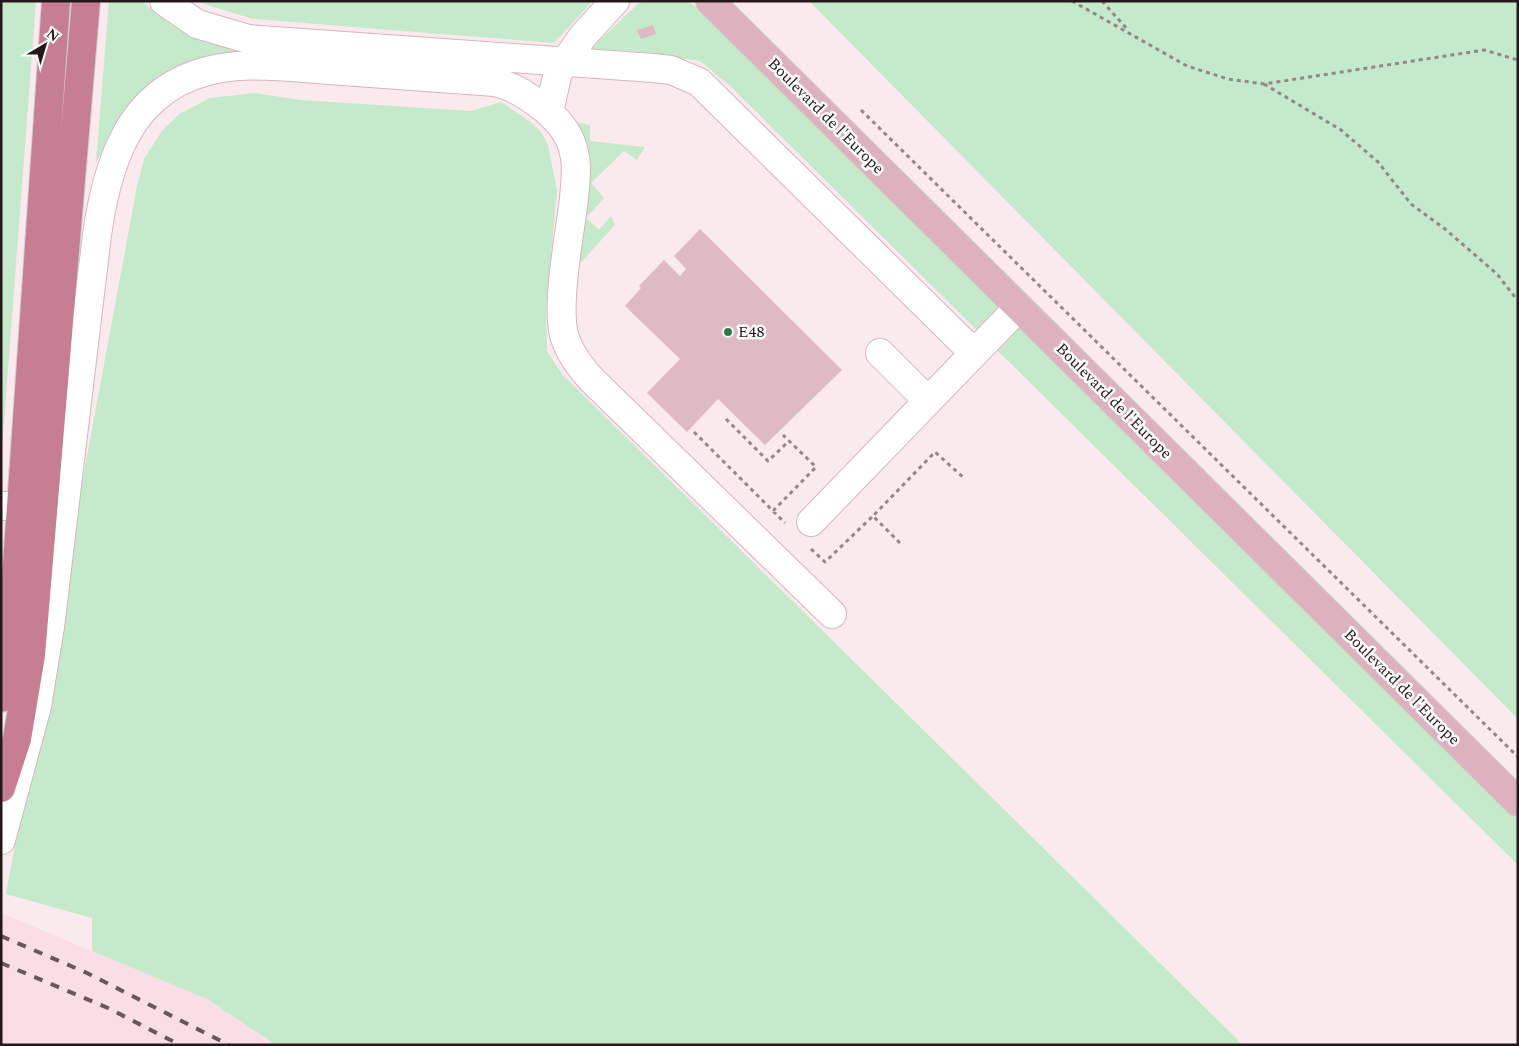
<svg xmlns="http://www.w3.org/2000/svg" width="1519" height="1046" viewBox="0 0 1519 1046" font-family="Spectral,serif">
  <rect width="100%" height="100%" fill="#faeaee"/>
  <path fill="#fbdee5" d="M1 913 207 999 276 1045H6L1 1042Z"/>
  <path fill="#c5e9cb" d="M1 1H36L1 462Z
    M109 1H142C177 34 206 44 252 53 198 59 150 68 119 119 111 133 104 149 96 163Z
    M200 1H593L554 43 253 19 204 4Z
    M654 1H687L703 11 1518 820V865L730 86 700 61 633 51 590 49 639 3Z
    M809 1H1518V719Z
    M254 93 301 100 471 111 501 102 529 121 541 132 548 145 557 190 546 310 547 351 562 374 1243 1045H276L207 999 92 951V918L6 894 137 186 144 159 162 131 179 114 210 98Z
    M575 122 590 125V141L645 147 637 160 624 151 591 183 604 198 586 218 599 230 611 216 615 225 575 269Z"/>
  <path fill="#dfbac3" d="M653 25 656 34 641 39 637 30Z
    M700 229 842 370 765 445 718 399 687 432 647 393 680 359 625 306 641 288 639 286 664 260 680 276 686 269 674 256Z"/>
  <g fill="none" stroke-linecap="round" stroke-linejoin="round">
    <defs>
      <path id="minor" d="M164 1 197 24 248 39 653 68 671 70 699 82 974 353
        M549 112 558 72 583 36 615 1
        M880 353 928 401
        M1 506H21
        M811 522 1019 307
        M1 840 37 706 50 627 97 235C109 148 138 74 238 66 268 64 299 68 329 70 384 74 440 78 495 82 514 86 530 97 545 109 558 120 571 136 574 153 578 167 575 184 574 198 570 234 556 302 564 335 569 353 580 367 592 380L832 614"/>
      <path id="major" d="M710 1 1518 802"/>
      <path id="highway" d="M1 698 15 593 56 1
        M1 788 17 739 31 655 86 1"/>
    </defs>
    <use href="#minor" stroke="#d9b4bd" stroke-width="30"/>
    <use href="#major" stroke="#cfcccd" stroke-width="30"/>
    <use href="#highway" stroke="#cfcccd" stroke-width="30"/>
    <path stroke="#948689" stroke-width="3" stroke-dasharray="4 4" stroke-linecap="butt" d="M1072 1 1187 66 1228 79 1264 84 1484 50 1518 60
      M1102 1 1128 30
      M1264 84 1341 130 1378 162 1411 204 1445 229 1497 274 1518 301
      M861 110 1518 757
      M726 419 768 461 789 441
      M694 432 785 523
      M773 511 816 467 783 435
      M900 543 873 516 935 452 964 478
      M811 549 825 562 873 516"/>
    <use href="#minor" stroke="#fff" stroke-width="28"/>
    <use href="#major" stroke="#ddb2be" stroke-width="28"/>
    <use href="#highway" stroke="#c67e93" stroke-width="28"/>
    <path stroke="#66585c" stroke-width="4" stroke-dasharray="9 9" stroke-linecap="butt" d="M1 936 87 973 229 1045
      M1 963 108 1008 180 1045"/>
  </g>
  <circle fill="#2f7743" stroke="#fcfcfc" stroke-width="2" cx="728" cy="332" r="5"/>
  <g text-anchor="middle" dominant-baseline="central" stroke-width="5" stroke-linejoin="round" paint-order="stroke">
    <g font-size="16" fill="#25181b" stroke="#fcfcfc">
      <text transform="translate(826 116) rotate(45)">Boulevard de l'Europe</text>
      <text transform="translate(1114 401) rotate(45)">Boulevard de l'Europe</text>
      <text transform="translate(1402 687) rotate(45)">Boulevard de l'Europe</text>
    </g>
    <g font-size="16" fill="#25181b" stroke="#fcfcfc" text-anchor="start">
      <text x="738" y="332">E48</text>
    </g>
  </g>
  <rect width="1519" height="1046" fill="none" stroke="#25181b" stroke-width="5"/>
  <g transform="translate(45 45) rotate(38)" stroke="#fcfcfc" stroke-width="4" paint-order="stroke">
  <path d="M0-4L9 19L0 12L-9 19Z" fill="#25181b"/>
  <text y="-8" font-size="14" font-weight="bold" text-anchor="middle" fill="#25181b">N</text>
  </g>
</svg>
